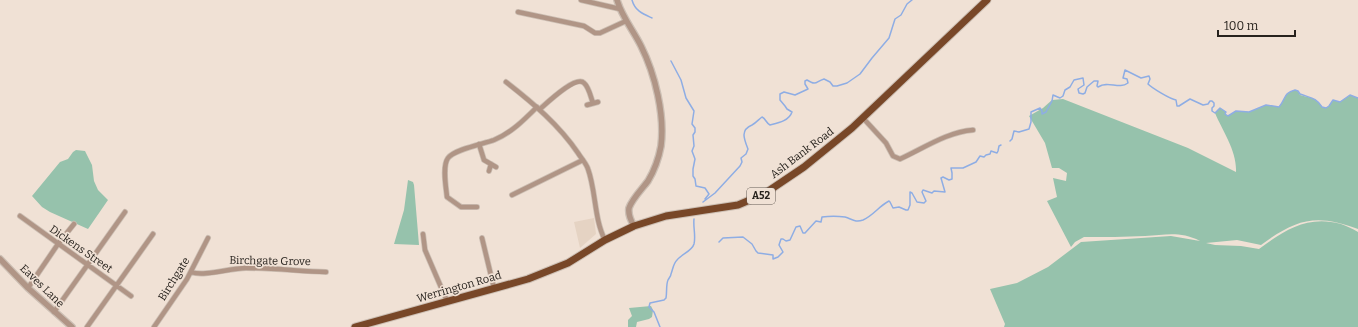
<svg xmlns="http://www.w3.org/2000/svg" width="1358" height="327" viewBox="0 0 1358 327" font-family="Bitter,serif">
  <rect width="100%" height="100%" fill="#f0e1d5"/>
  <path fill="#e5d3c3" d="M594 218 596 234 580 248 574 222Z"/>
  <path fill="#96c2ac" d="M1295 90 1298 91 1300 95C1310 98 1316 97 1322 107L1326 108 1329 106 1333 100 1340 102 1350 95 1358 98V229C1316 213 1296 219 1261 245L1237 240 1206 243 1215 245 1241 246 1259 249C1285 230 1307 215 1341 224 1347 226 1353 229 1358 232V327H1004L1005 324 990 289 1017 283 1048 267 1081 242 1171 236 1200 241C1180 231 1166 235 1145 236 1125 237 1104 237 1084 237L1075 242 1071 247 1047 201 1057 197 1053 178 1066 181 1067 173 1059 168H1052L1045 143 1029 116 1043 108 1052 100 1063 99 1188 148 1236 172C1237 151 1223 132 1215 113L1220 108 1226 112 1225 114 1228 116 1236 111 1249 112 1266 105 1279 107C1286 99 1283 93 1295 90Z
    M76 150 85 151 92 165 94 181 98 190 108 200 88 229 50 212 42 207 32 196 60 162 68 159 73 152Z
    M408 180 413 182 414 185 419 245 394 244 404 210Z
    M651 306 653 310 652 317 649 319 637 322 636 327H628V320L632 316 629 308Z"/>
  <g fill="none" stroke-linecap="round" stroke-linejoin="round">
    <path stroke="#8eade4" stroke-width="1.5" d="M632 0C635 11 643 14 652 18
      M671 61 681 80 686 98 694 111 692 124 695 128V132L693 135 694 146 692 151 695 159 693 169V176L695 179 696 186 705 188 709 194 705 199
      M1010 141 1012 139 1014 131 1019 132 1029 129 1031 122V112L1040 108 1042 111V114L1046 112 1052 101 1053 95 1060 98 1063 96 1065 90 1070 87 1074 80 1083 78 1084 85 1078 89 1079 93 1083 94 1085 93 1087 87 1094 81H1098L1097 86 1098 87C1109 80 1118 90 1128 83L1127 79 1123 78 1125 70 1141 78 1149 76 1150 79 1148 84C1152 88 1170 99 1176 100L1177 106H1179L1190 99 1203 105 1208 104 1210 101H1212L1214 103V106L1212 108V111L1215 113 1220 108 1226 112 1225 114 1228 116 1236 111 1249 112 1266 105 1279 107C1286 99 1283 93 1295 90L1298 91 1300 94C1310 98 1316 97 1322 107L1326 108 1329 106 1333 100 1340 102 1350 95 1358 98
      M703 202 715 193 740 166 742 162 741 158 746 154 748 149C744 139 740 130 752 125 756 123 759 119 762 117 766 119 766 123 770 125 778 123 789 121 792 112L787 109 785 106 780 100V94L784 92 795 95 808 89 805 84V81L807 80C817 86 815 82 824 79L830 82 833 86H837L847 83 860 74 872 58 889 38 895 19 901 15 907 4 912 0
      M719 242 723 238 743 237 752 244 756 251 758 253 773 255V259L778 257 783 252 779 245 781 239H783L786 241 790 240 796 227 800 226 803 233H805L816 221 821 222 822 217C830 216 837 216 845 217 852 219 855 223 863 220 874 215 879 206 889 201L890 202 893 208 899 207 906 210H908L910 205V192L912 193 917 202 924 203 926 201 922 192 923 190 932 193 934 191 945 192 941 178 943 177 949 180 952 179V173L951 168H963L976 162 980 156 984 157 986 155 990 154 991 151 997 153 998 151 999 146 1001 145
      M660 327 654 312 649 307 650 303 664 300 666 298C667 293 666 284 668 280 669 278 671 276 671 274 673 269 673 264 677 260 682 254 692 251 694 244 696 236 693 227 694 219"/>
    <defs>
      <path id="minor" d="M581 0 620 9
        M518 12 584 26 595 33H600L626 21
        M506 82C533 103 559 125 578 153 581 158 586 163 588 169 596 191 594 219 605 240
        M587 105 598 102
        M540 109C547 103 576 75 584 83 589 87 591 98 593 103
        M863 118 886 143 893 156 900 159C924 148 947 132 973 130
        M479 144 484 160 496 167
        M489 171 491 164
        M512 195 583 160
        M477 207H461L447 197C446 187 442 166 448 158 455 149 483 144 494 140 511 133 524 120 537 107
        M20 216 131 296
        M423 234 425 250 447 301
        M482 238 494 288
        M191 272C204 277 230 268 246 268 272 268 299 271 326 272
        M28 288 58 244 74 224
        M54 312 125 212
        M87 327 153 234
        M154 327 187 279 208 238"/>
      <path id="tertiary" d="M617 0C622 17 633 30 641 46 655 74 665 115 661 146 659 157 654 171 648 181 642 189 632 199 629 208 628 214 631 221 634 226
        M0 259 28 288 72 327"/>
      <path id="trunk" d="M355 327 528 279 568 263 605 240 634 226 666 216 738 205 764 194 804 167 852 128 987 0"/>
    </defs>
    <use href="#minor" stroke="#ccbfb4" stroke-width="6"/>
    <use href="#tertiary" stroke="#ccbfb4" stroke-width="8"/>
    <use href="#trunk" stroke="#ccbfb4" stroke-width="9"/>
    <use href="#minor" stroke="#b09586" stroke-width="4.5"/>
    <use href="#tertiary" stroke="#b09586" stroke-width="5.5"/>
    <use href="#trunk" stroke="#784728" stroke-width="7"/>
  </g>
  <g text-anchor="middle" dominant-baseline="central" stroke-width="3.5" stroke-linejoin="round" paint-order="stroke">
    <rect fill="#f0e1d5" stroke="#635b54" stroke-width="1" x="747" y="188" width="28" height="16" rx="3"/>
    <g font-size="10" font-weight="bold" fill="#27221d">
      <text x="761" y="196">A52</text>
    </g>
    <g font-size="11" fill="#27221d" stroke="#f0e1d5">
      <text transform="translate(802 153) rotate(-37)">Ash Bank Road</text>
      <text transform="translate(81 249) rotate(35)">Dickens Street</text>
      <text transform="translate(270 261) rotate(1)">Birchgate Grove</text>
      <text transform="translate(174 279) rotate(-58)">Birchgate</text>
      <text transform="translate(42 286) rotate(44)">Eaves Lane</text>
      <text transform="translate(459 287) rotate(-16)">Werrington Road</text>
    </g>
  </g>
  <path d="M1218 30v6h77v-6" fill="none" stroke="#27221d" stroke-width="2"/>
  <text x="1224" y="30" font-size="12" fill="#27221d" stroke="#f0e1d5" stroke-width="3" paint-order="stroke">100 m</text>
</svg>
